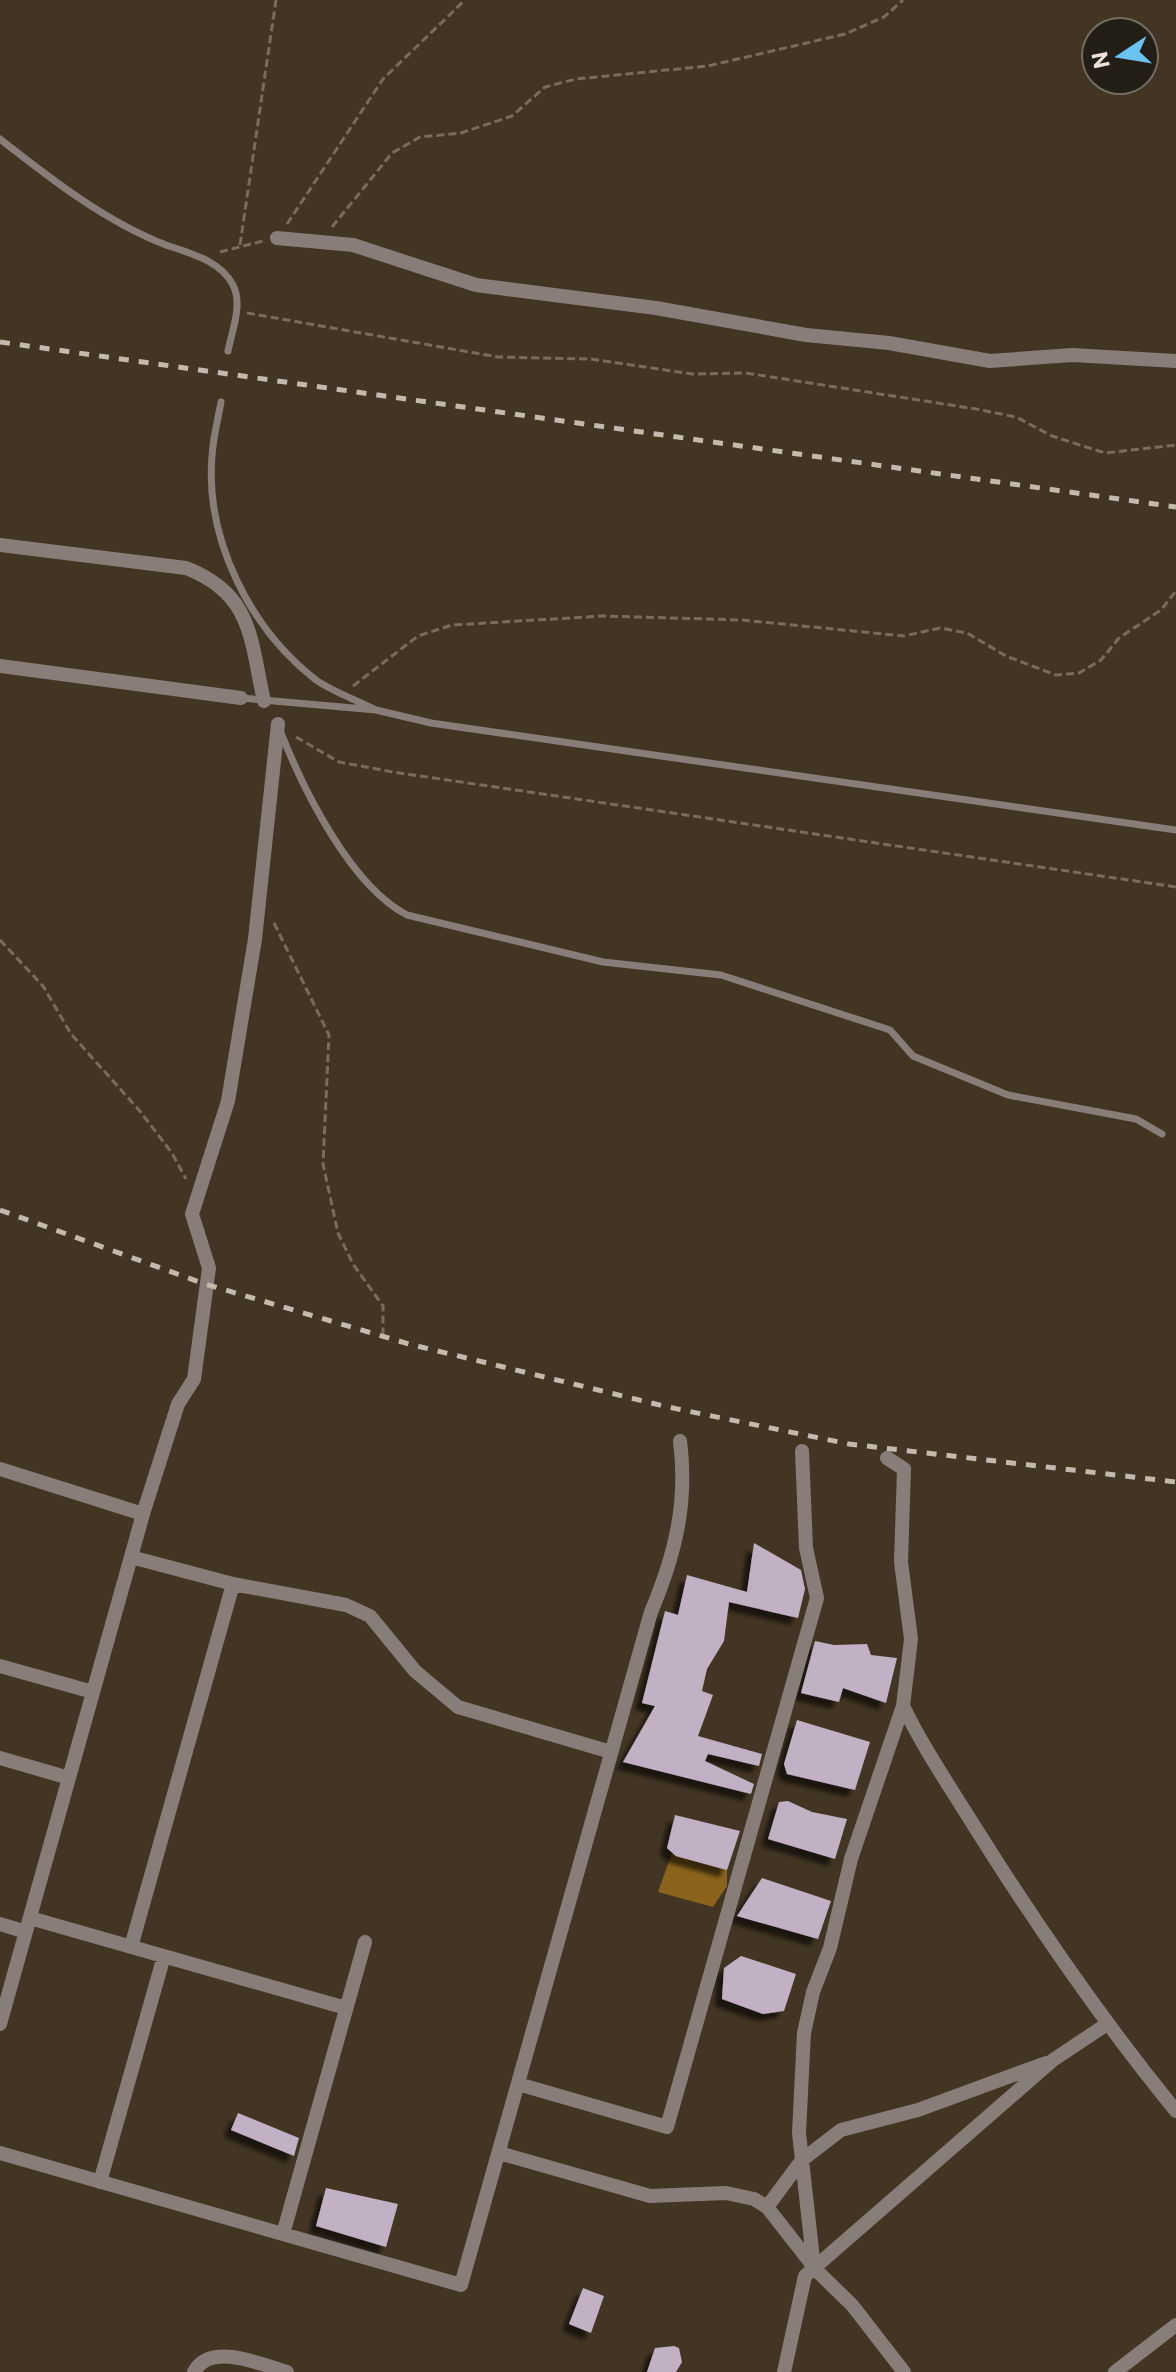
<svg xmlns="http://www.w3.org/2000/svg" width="1176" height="2372" viewBox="0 0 1176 2372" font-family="Commissioner,sans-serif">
  <defs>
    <filter id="shadow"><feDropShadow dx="-7" dy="7" stdDeviation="2" flood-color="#0009"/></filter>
  </defs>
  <rect width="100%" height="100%" fill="#423523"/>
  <path fill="#8a631c" d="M672 1853 727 1869V1886L713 1907 658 1892Z"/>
  <path fill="#c2b0c4" filter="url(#shadow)" d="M754 1543 801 1570 805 1589 798 1618 729 1602 724 1641 707 1669 702 1691 713 1695 698 1736 762 1754 759 1766 708 1754 705 1761 754 1784 751 1794 623 1762 655 1706 642 1703 665 1611 678 1615 687 1575 747 1592Z
    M815 1641 834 1645 867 1644 871 1655 897 1658 886 1703 843 1688 839 1702 801 1693Z
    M797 1720 870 1742 855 1790 787 1774 784 1764Z
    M788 1801 812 1812 847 1819 835 1859 768 1839 779 1802Z
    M675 1815 740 1831 727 1870 676 1856 667 1848Z
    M762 1878 831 1901 818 1939 737 1916Z
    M741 1956 796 1974 784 2011 763 2014 722 1999 724 1968Z
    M238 2113 299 2138 294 2156 231 2130Z
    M326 2188 398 2204 386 2247 316 2226Z
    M583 2288 604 2296 591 2333 569 2324Z
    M674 2346 679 2348 682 2362 676 2372H647L655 2348Z"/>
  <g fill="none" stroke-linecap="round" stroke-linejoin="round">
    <path stroke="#786c5d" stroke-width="3" stroke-dasharray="8 4" stroke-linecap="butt" d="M287 224 383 79 465 0
      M332 227 392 153 420 137 461 133 512 116 545 87 576 79 708 66 845 34 884 17 903 0
      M240 245 276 0
      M220 252 263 241
      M247 313 498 357 591 359 692 374 746 373 976 409 1016 417 1052 436 1105 453 1176 445
      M353 686 418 636 452 625 603 616 742 620 904 636 940 628 967 633 1006 656 1056 675 1079 673 1101 660 1119 638 1161 610 1176 591
      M296 737 339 762 393 772 1176 887
      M274 923 329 1035 323 1164 338 1233 353 1264 383 1306V1337
      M0 940 43 986 71 1034 139 1110 172 1153 186 1179"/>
    <path stroke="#897d79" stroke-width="7" d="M0 139C51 179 106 222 166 245 190 253 221 261 233 285 243 305 232 330 228 351
      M221 402C218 419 213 438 212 456 205 539 250 629 316 680 333 692 357 700 376 710L241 698
      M376 710 431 723 1176 830
      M281 733C304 791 351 886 407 915L603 962 721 975 890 1030 913 1056 1008 1095 1136 1119 1162 1134"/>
    <path stroke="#897d79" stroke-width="14" d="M277 238 353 245 476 285 656 308 806 335 889 343 990 361 1072 355 1176 361
      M0 545 186 568C253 594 250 639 264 701
      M0 666 241 698
      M0 1469 143 1514
      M131 1557 233 1584 346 1605 370 1616 415 1671 458 1707 611 1752
      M0 1666 93 1692
      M903 1706C925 1751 952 1790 978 1832 1039 1929 1104 2023 1176 2111
      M0 1758 69 1778
      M30 1918 346 2008
      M0 1924 26 1932
      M131 1947 233 1584
      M0 2024 143 1514 178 1404 194 1379 209 1268 192 1214 228 1101 255 939 278 724
      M518 2084 667 2127 817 1598 806 1548 802 1451
      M0 2153 461 2285 651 1612C675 1555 688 1503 680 1441
      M499 2153 650 2196 726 2193 754 2199 767 2207 814 2267
      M100 2182 164 1956
      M767 2207 802 2160 841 2130 918 2110 1046 2063
      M283 2234 365 1942
      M814 2268 799 2133 804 2033 813 1992 830 1948 851 1859 903 1706 911 1639 901 1562 904 1469 887 1458
      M814 2268 1053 2060 1107 2024
      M194 2372C210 2341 263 2365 287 2372
      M784 2372 805 2276 814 2268 852 2305 904 2372
      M1115 2372 1176 2325"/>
    <path stroke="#c3baad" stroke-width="5" stroke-dasharray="10 10" stroke-linecap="butt" d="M0 342 1176 507
      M0 1210 205 1284 409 1344 668 1407 849 1444 1176 1482"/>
  </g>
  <g transform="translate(1120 56) rotate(258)"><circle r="38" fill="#231e16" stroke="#736d64" stroke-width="2"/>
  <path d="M0-6L14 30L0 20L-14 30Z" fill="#6ac3f1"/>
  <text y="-12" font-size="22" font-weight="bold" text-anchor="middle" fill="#ebe3d8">N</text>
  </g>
</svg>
